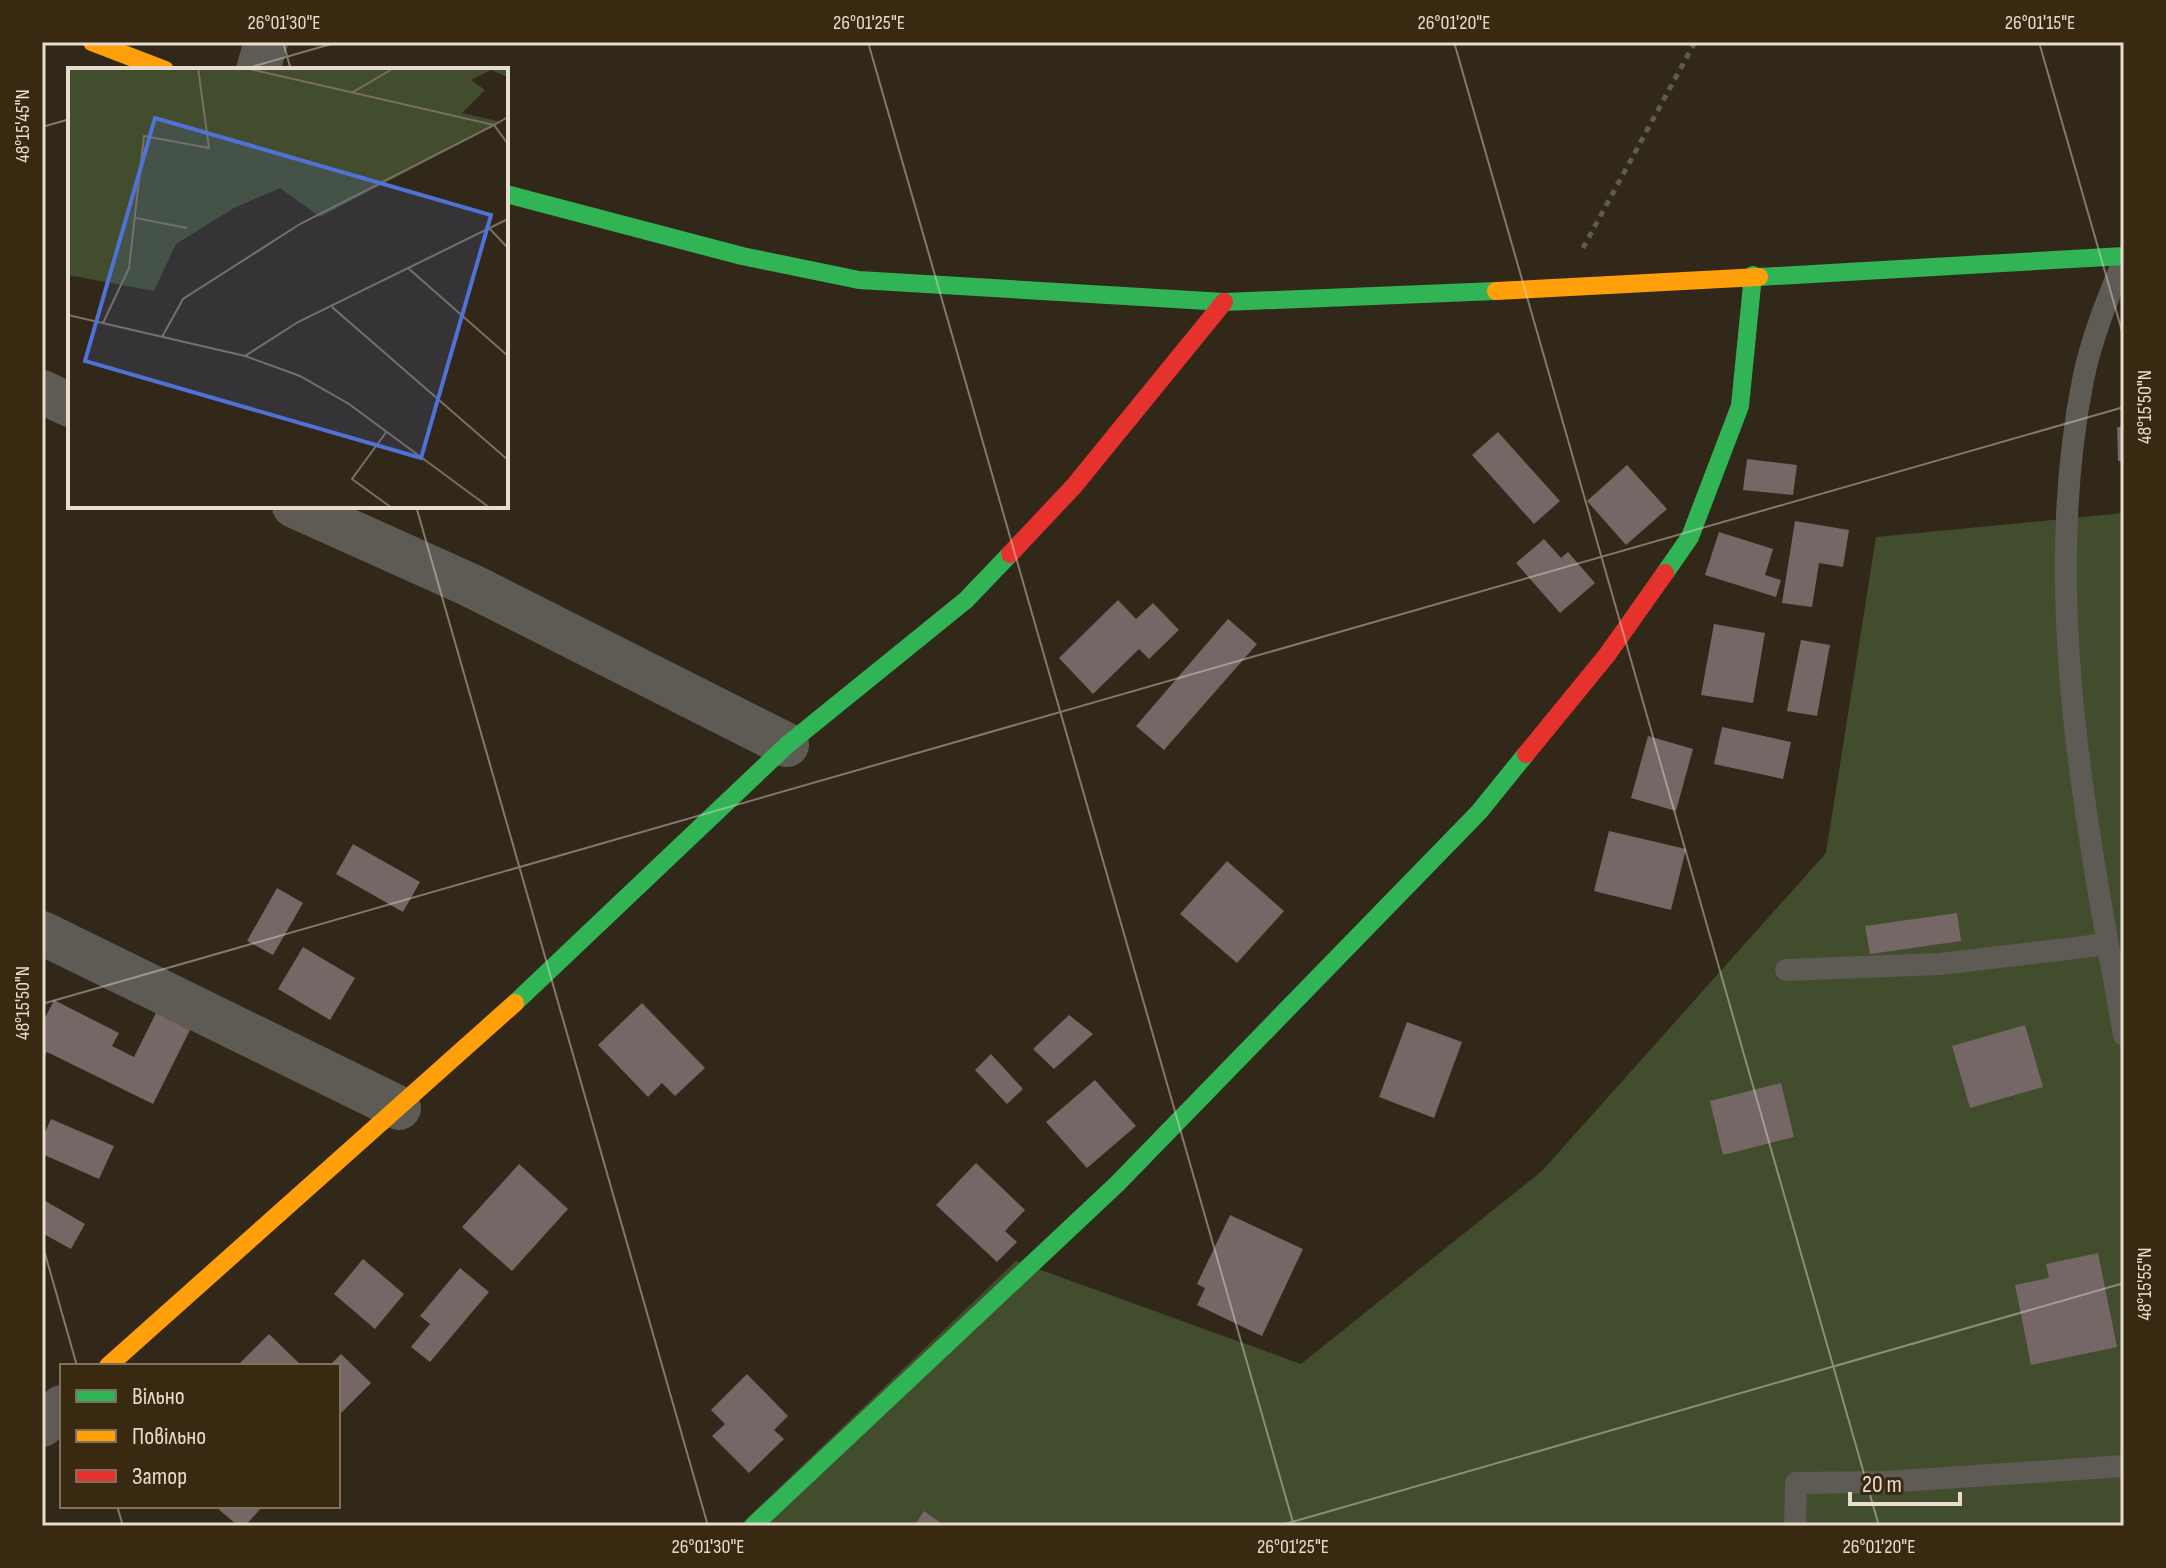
<svg xmlns="http://www.w3.org/2000/svg" width="2166" height="1568" viewBox="0 0 2166 1568" font-family="'Sofia Sans Condensed',sans-serif">
  <rect width="100%" height="100%" fill="#31281a"/>
  <path fill="#424d2e" d="M2124 513V1526H739L1016 1261 1301 1364 1542 1171 1826 853 1876 537Z"/>
  <path fill="#746765" d="M2117 427H2124V461H2118Z
    M1498 432 1560 501 1534 524 1472 455Z
    M1747 459 1797 465 1793 495 1743 490Z
    M1627 465 1667 509 1626 545 1587 501Z
    M1795 521 1849 530 1843 567 1819 563 1812 607 1782 603Z
    M1719 532 1773 549 1765 575 1781 580 1776 597 1705 575Z
    M1544 539 1561 558 1568 552 1595 583 1560 613 1516 563Z
    M1118 600 1136 619 1153 603 1179 630 1149 659 1139 649 1093 694 1059 658Z
    M1228 619 1257 644 1164 750 1136 726Z
    M1714 624 1765 633 1753 703 1701 695Z
    M1801 640 1830 645 1817 716 1787 711Z
    M1722 727 1791 742 1783 779 1714 764Z
    M1648 736 1693 749 1676 811 1631 798Z
    M1609 831 1686 849 1671 910 1594 891Z
    M353 844 420 882 403 912 336 874Z
    M1227 861 1284 911 1237 963 1180 914Z
    M277 888 303 903 273 955 247 941Z
    M1957 913 1961 941 1870 954 1865 926Z
    M303 947 355 978 330 1020 278 989Z
    M54 1000 119 1033 112 1046 134 1057 156 1013 190 1030 153 1104 47 1052 42 1061V1024Z
    M642 1003 705 1068 675 1096 662 1083 648 1097 598 1045Z
    M1069 1015 1093 1034 1054 1069 1033 1049Z
    M1407 1022 1462 1042 1434 1118 1379 1097Z
    M2025 1025 2043 1087 1970 1108 1952 1046Z
    M991 1054 1023 1089 1007 1104 975 1070Z
    M1095 1080 1136 1126 1087 1168 1046 1122Z
    M1781 1083 1794 1137 1723 1155 1710 1101Z
    M51 1119 114 1146 99 1179 42 1154V1139Z
    M976 1163 1025 1210 1005 1231 1017 1242 997 1262 936 1205Z
    M519 1164 568 1209 512 1271 462 1227Z
    M42 1199 85 1224 71 1249 42 1233Z
    M1230 1215 1303 1249 1262 1336 1197 1305 1205 1288 1197 1284Z
    M2098 1253 2117 1347 2031 1365 2015 1285 2049 1278 2046 1264Z
    M363 1259 404 1294 375 1329 334 1294Z
    M460 1268 489 1292 430 1362 411 1347 430 1324 420 1316Z
    M269 1334 302 1366H243L240 1363Z
    M341 1354 371 1383 338 1416V1366H329Z
    M747 1374 788 1416 774 1430 784 1439 749 1473 712 1436 725 1424 711 1410Z
    M215 1506H263L245 1526H238Z
    M924 1511 945 1526H914Z"/>
  <g fill="none" stroke-linecap="round" stroke-linejoin="round">
    <path stroke="#605a54" stroke-width="5" stroke-dasharray="6 6" stroke-linecap="butt" d="M1583 248 1695 42"/>
    <path stroke="#5e5a54" stroke-width="22" d="M2124 259C2108 298 2091 339 2083 380 2040 596 2086 821 2124 1035
      M1786 970 1940 964 2108 944
      M1795 1526 1796 1483 1885 1482 2124 1466"/>
    <path stroke="#5e5a54" stroke-width="44" d="M258 70 266 42
      M42 392 70 405
      M294 506 472 586 787 745
      M42 933 399 1108
      M42 1425 62 1407"/>
    <path stroke="#30b455" stroke-width="18" d="M506 194 742 256 859 280 1224 302 1496 291
      M1759 277 2124 256
      M1665 573 1690 537 1740 406 1753 275
      M515 1003 787 745 966 600 1010 554
      M753 1526 1117 1184 1479 812 1526 754"/>
    <path stroke="#ff9f0a" stroke-width="18" d="M92 42 165 70
      M1496 291 1759 277
      M108 1366 515 1003"/>
    <path stroke="#e5322d" stroke-width="18" d="M1010 554 1074 486 1224 302
      M1526 754 1607 655 1665 573"/>
  </g>
  <path fill="none" stroke="#e7dcce" stroke-width="2" stroke-opacity="0.45" d="M283 42 291 70M868 42 1294 1526M1454 42 1879 1526M2039 42 2124 338M241 70 338 42M42 127 70 119M416 506 708 1526M42 1004 2124 407M42 1243 77 1366M117 1506 123 1526M1278 1526 2124 1283"/>
  <g transform="translate(68 68)">
    <rect width="440" height="440" fill="#31281a"/>
    <path d="M0 0H440V9L423 2 403 12 417 22 394 45 433 54 252 149 212 120 166 140 108 176 86 223 0 207Z" fill="#424d2e"/>
    <path fill="none" stroke="#7a7062" stroke-width="2" d="M177 0 426 57 440 49M285 24 326 0M68 150 119 160M422 161 440 180M340 200 440 288M264 239 440 392M0 247 177 288 232 308 281 336 422 440M35 255 61 200 76 68 141 80 130 0M94 269 115 231 232 156 426 57 440 76M177 288 230 254 440 151M319 363 284 411 324 440"/>
    <path fill="#5072d6" fill-opacity="0.15" stroke="#5072d6" stroke-width="4" d="M87 50 423 147 353 390 17 293Z"/>
    <rect width="440" height="440" fill="none" stroke="#e7dcce" stroke-width="4"/>
  </g>
  <rect width="2166" height="1568" fill="none" stroke="#3a2911" stroke-width="88"/>
  <rect x="60" y="1364" width="280" height="144" fill="#3a2911" stroke="#7f715d" stroke-width="2"/>
  <rect x="76" y="1390" width="40" height="12" fill="#30b455" stroke="#7f715d" stroke-width="2"/>
  <text x="132" y="1404" font-size="24" fill="#e7dcce">Вільно</text>
  <rect x="76" y="1430" width="40" height="12" fill="#ff9f0a" stroke="#7f715d" stroke-width="2"/>
  <text x="132" y="1444" font-size="24" fill="#e7dcce">Повільно</text>
  <rect x="76" y="1470" width="40" height="12" fill="#e5322d" stroke="#7f715d" stroke-width="2"/>
  <text x="132" y="1484" font-size="24" fill="#e7dcce">Затор</text>
  <path d="M1850 1492v12h110v-12" fill="none" stroke="#e7dcce" stroke-width="4"/>
  <text x="1862" y="1492" font-size="24" fill="#e7dcce" stroke="#3a2911" stroke-width="6" paint-order="stroke">20 m</text>
  <rect x="44" y="44" width="2078" height="1480" fill="none" stroke="#e7dcce" stroke-width="3"/>
  <g font-size="20" text-anchor="middle" fill="#e7dcce">
    <text x="284" y="29">26°01'30"E</text>
    <text x="869" y="29">26°01'25"E</text>
    <text x="1454" y="29">26°01'20"E</text>
    <text x="2040" y="29">26°01'15"E</text>
    <text transform="translate(22 126) rotate(-90)" y="7">48°15'45"N</text>
    <text transform="translate(2144 407) rotate(-90)" y="7">48°15'50"N</text>
    <text transform="translate(22 1003) rotate(-90)" y="7">48°15'50"N</text>
    <text transform="translate(2144 1284) rotate(-90)" y="7">48°15'55"N</text>
    <text x="708" y="1553">26°01'30"E</text>
    <text x="1293" y="1553">26°01'25"E</text>
    <text x="1879" y="1553">26°01'20"E</text>
  </g>
</svg>
